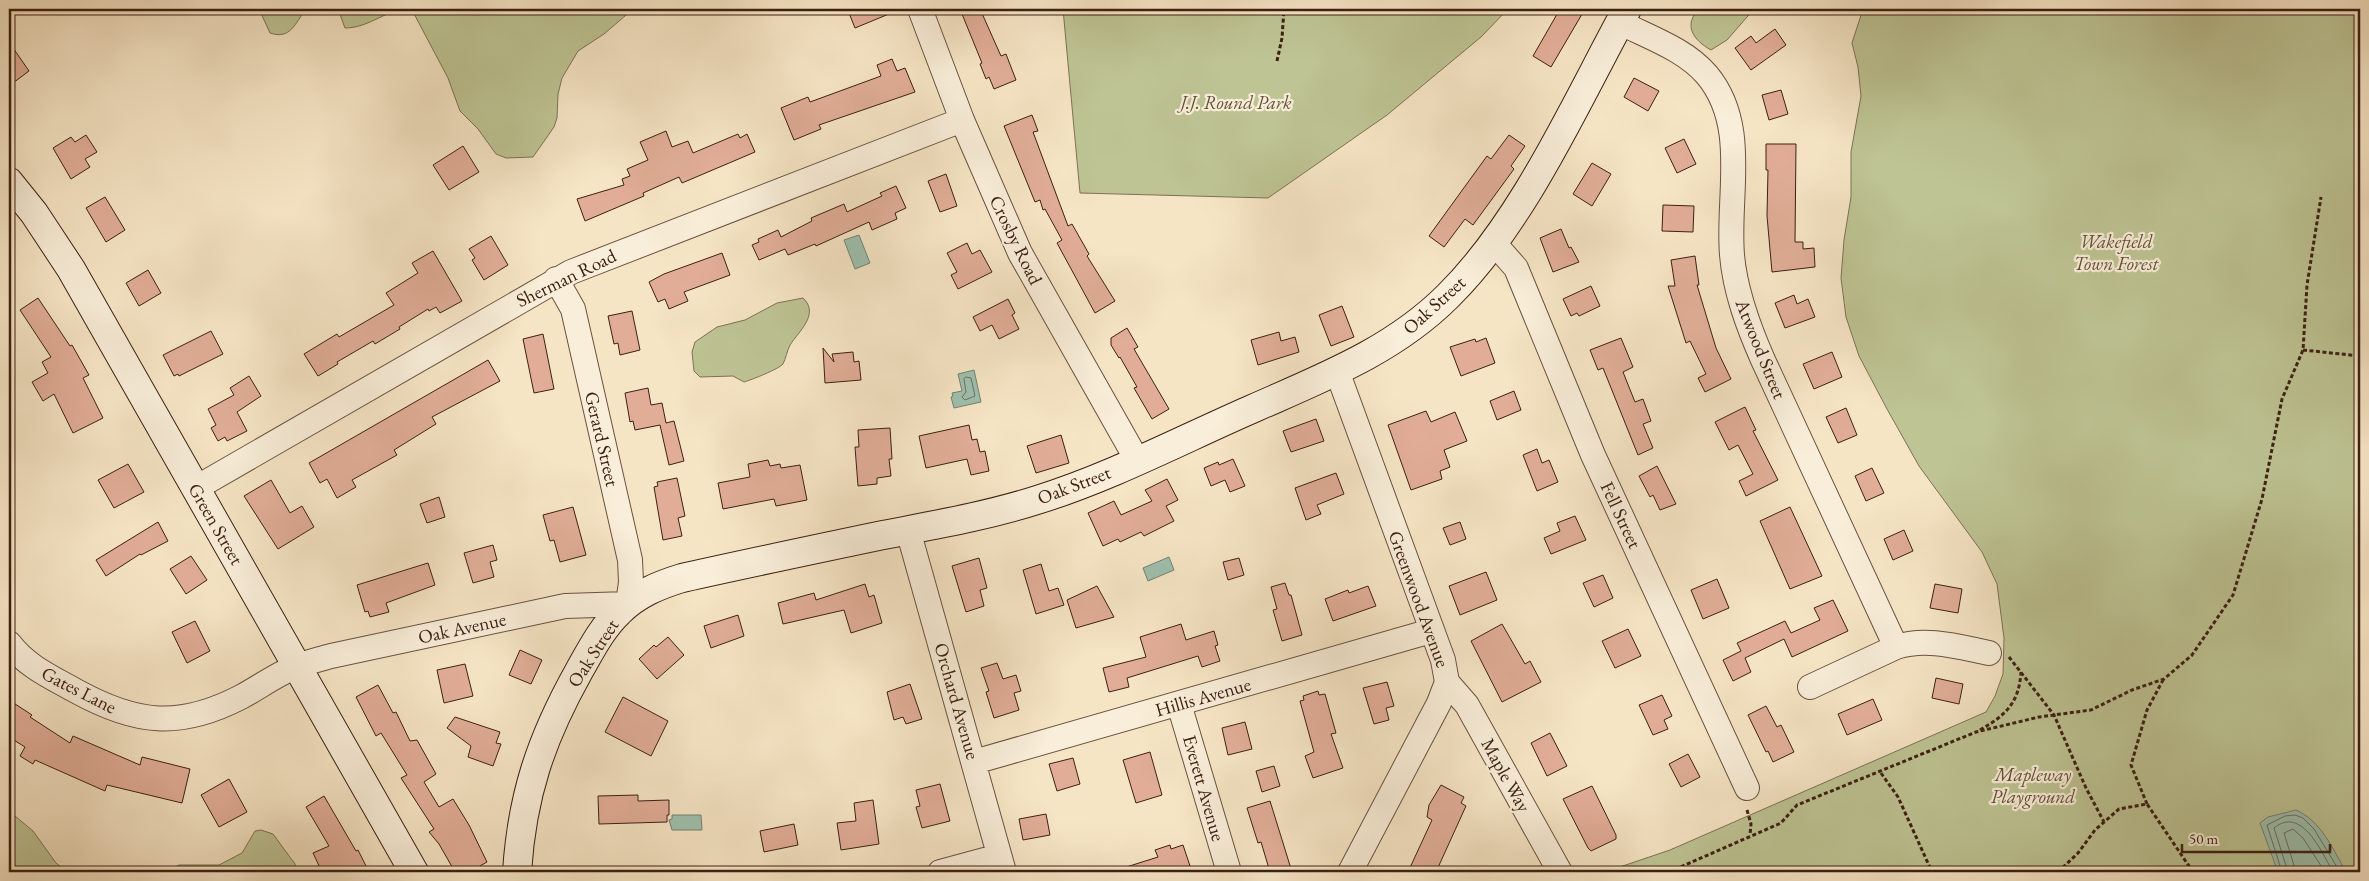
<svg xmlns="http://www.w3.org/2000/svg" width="2369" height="881" viewBox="0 0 2369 881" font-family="'EB Garamond',serif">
  <rect width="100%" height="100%" fill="#f6e5c5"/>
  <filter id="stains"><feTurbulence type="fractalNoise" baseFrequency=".004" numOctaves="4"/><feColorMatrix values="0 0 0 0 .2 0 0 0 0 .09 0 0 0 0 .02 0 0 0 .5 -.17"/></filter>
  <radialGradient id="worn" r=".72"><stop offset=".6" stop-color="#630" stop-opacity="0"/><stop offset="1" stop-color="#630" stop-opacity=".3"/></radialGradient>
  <path fill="#bec494" stroke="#7d7254" d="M259 9H306C295 23 291 40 270 33Z
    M338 9H633L604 34 578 51 562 78 558 94 557 118 554 127 533 157 506 158 496 154 478 129 460 111 448 78 412 10C387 7 371 28 345 28Z
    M1063 9H1508L1481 37 1387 115 1268 198 1080 193Z
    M1699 9H1754L1727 40 1711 50C1693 40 1683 25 1699 9Z
    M1863 9H2360V872H1605L1670 850 1986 712 1995 696 2003 674 2004 638 1997 584 1982 552 1919 466 1887 409 1859 356 1846 317 1841 278 1844 240 1851 197V152L1861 96 1858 67 1852 43Z
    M803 298C820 314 799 331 790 345 787 351 786 358 783 364 779 369 751 380 744 382L733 376 700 377 694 371 692 352 695 342 717 327 745 320 777 303Z
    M9 811 33 831 56 863 68 872H9Z
    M261 830 273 834 295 864 297 872H157L167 871 179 865H219L242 853 255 831Z"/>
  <path fill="#9ec0ae" stroke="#778070" d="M859 235 870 263 855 269 844 240Z
    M974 370 981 402 954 408 951 397 953 396 952 393 962 391 958 374Z
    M1169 557 1174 570 1148 581 1143 568Z
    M2296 810C2321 821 2333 849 2346 872H2278L2260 823 2268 817Z
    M672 815H701L702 830H672L669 820 672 819Z"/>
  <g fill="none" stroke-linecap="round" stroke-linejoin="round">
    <path stroke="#6d7060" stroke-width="1" d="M966 377 971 378 975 396 965 400 962 397 966 392 964 379Z
      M2282 872 2267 825 2285 816 2295 815 2303 818 2314 829 2340 872
      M2288 872 2274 828C2302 805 2322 853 2333 872
      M2296 872 2284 833 2293 829 2303 838 2325 872"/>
  </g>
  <path fill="#e1ad97" stroke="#3c2013" d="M860 9H901L855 28 849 13Z
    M975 9H980L1001 56 1006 54 1016 80 994 89 989 77 986 79 980 64 982 63 962 14Z
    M1560 9H1585L1551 67 1533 56Z
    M1775 29 1786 45 1751 70 1735 48 1751 36 1756 43Z
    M9 42 29 71 9 86Z
    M892 59 897 71 905 68 915 92 819 125 821 129 794 140 781 108 808 97 810 102 881 76 877 65Z
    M1634 78 1659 91 1648 111 1624 97Z
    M1781 90 1788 114 1769 120 1762 95Z
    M1032 115 1038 131 1033 132 1068 226 1072 224 1089 254 1087 256 1115 301 1095 313 1057 243 1062 240 1045 209 1043 210 1040 200 1035 202 1004 126Z
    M666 131 672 147 688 141 693 153 738 134 740 138 747 134 755 152 682 183 679 177 643 193 644 196 585 221 577 199 624 185 622 179 630 176 627 169 648 160 640 142Z
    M86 135 97 152 85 159 90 167 71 179 53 148 71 137 75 142Z
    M1509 135 1525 146 1511 166 1514 169 1473 225 1465 219 1444 247 1429 236 1487 156 1491 159Z
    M1684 139 1696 164 1677 173 1665 148Z
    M1766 144H1796L1795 242H1803V249L1814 248 1815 267 1772 272 1767 216 1768 170H1766Z
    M463 146 479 172 449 190 433 165Z
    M1592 163 1611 174 1592 206 1573 194Z
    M946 174 957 206 940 212 928 181Z
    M896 186 906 208 895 213 897 219 872 230 869 222 816 246 815 244 788 255 785 249 759 260 752 245 759 242 758 239 778 230 781 237 812 221 811 218 844 204 847 212 882 196 880 193Z
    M105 197 125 230 106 242 86 208Z
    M1663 205 1694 206 1693 232 1662 231Z
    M1561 229 1569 248 1571 247 1579 262 1553 272 1540 238Z
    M491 236 508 265 484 280 472 260 475 258 469 249Z
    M967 243 972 254 980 250 992 272 958 289 951 275 957 272 947 253Z
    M433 251 462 301 440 313 436 307 429 311 428 309 399 327 400 329 375 344 373 341 337 362 338 364 318 376 304 354 337 334 339 337 394 305 386 293 418 273 412 263Z
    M722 253 730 275 684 292 688 301 669 309 665 299 658 302 649 282 664 274Z
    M1695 256 1699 285H1697L1716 348 1731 379 1705 392 1698 378 1706 374 1690 341 1686 343 1668 286H1675L1671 260Z
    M148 270 161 293 139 306 126 283Z
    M1591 286 1600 306 1579 316 1577 313 1571 316 1563 299Z
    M1794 295 1797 304 1808 299 1815 317 1785 328 1775 303Z
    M38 298 70 346 72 345 89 375 83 378 103 418 73 433 54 394 43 401 32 382 48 373 42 362 51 357 20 310Z
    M1008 299 1015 313 1012 315 1019 329 999 339 992 325 980 331 973 317Z
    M1342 306 1354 337 1331 346 1319 315Z
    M632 311 640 350 620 355 618 343 614 344 608 316Z
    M1127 328 1138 347 1134 349 1169 409 1152 419 1134 388 1137 387 1120 357 1119 358 1111 345V338Z
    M211 331 223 354 179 376 178 374 174 376 163 355Z
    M1279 332 1281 341 1295 337 1299 352 1258 365 1251 340Z
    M543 334 554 389 534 393 523 339Z
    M1486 338 1495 363 1461 376 1450 347 1475 339 1476 342Z
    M1621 338 1633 367 1623 372 1635 402 1643 399 1651 421 1643 424 1653 448 1638 455 1603 368 1598 370 1590 350Z
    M823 348 834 362 832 354 853 352 854 362 859 361 861 380 825 383Z
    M1832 352 1842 377 1814 389 1803 364Z
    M488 360 500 381 432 417 436 424 394 450 397 455 352 480 356 487 337 498 327 479 320 483 309 463Z
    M249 376 261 396 237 412 247 431 227 441 225 437 218 441 211 428 216 425 208 409 234 395 230 388Z
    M648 388 651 405 662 403 666 423 674 421 684 461 669 465 660 425 635 430 633 421 630 422 625 393Z
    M1514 391 1521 410 1497 420 1490 401Z
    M1745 407 1756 430 1753 431 1778 480 1746 496 1739 481 1753 474 1738 445 1729 450 1715 422Z
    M1846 408 1857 435 1838 443 1826 417Z
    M1426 411 1431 422 1455 412 1467 441 1444 450 1450 467 1440 471 1442 479 1411 490 1388 425Z
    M1316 419 1324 441 1291 452 1283 431Z
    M969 425 972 440 977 439 980 452 985 451 989 471 971 475 967 459 926 468 919 436Z
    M890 428 892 459H889L891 476 877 478V484L858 486 855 447H859L858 430Z
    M1061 435 1069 463 1036 473 1027 446Z
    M1537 449 1542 463 1549 460 1558 482 1537 491 1523 455Z
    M1233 459 1245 486 1230 492 1225 480 1211 486 1204 468 1218 462 1219 465Z
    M768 460 770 466 780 464 781 468 800 465 807 500 776 506 774 499 723 509 718 483 750 477 748 464Z
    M128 464 144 492 114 508 98 480Z
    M1657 466 1676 504 1660 510 1653 495 1650 497 1639 476Z
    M1872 468 1884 493 1866 501 1855 476Z
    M1336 473 1344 494 1317 505 1321 514 1306 520 1295 488Z
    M677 478 685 516 678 518 682 536 663 540 654 487 658 486 657 482Z
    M1167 479 1178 500 1166 506 1174 521 1144 536 1141 532 1120 542 1118 539 1103 546 1088 513 1114 501 1121 515 1152 501 1145 490Z
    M271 480 290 513 302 506 314 527 278 549 244 496Z
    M439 497 445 517 427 523 420 504Z
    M573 507 586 555 560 562 554 540 550 541 543 515Z
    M1790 507 1822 576 1790 589 1760 521Z
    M1575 516 1586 540 1551 554 1544 538 1560 531 1557 523Z
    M158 522 168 541 141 555 140 554 106 576 96 560Z
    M1460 522 1466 539 1450 545 1443 528Z
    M1904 530 1913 551 1893 560 1884 539Z
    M493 545 497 560 490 562 494 577 473 583 464 553Z
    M191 556 207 580 186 594 170 569Z
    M979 558 987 588 980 590 984 606 966 612 952 566Z
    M1239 558 1244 575 1228 580 1223 562Z
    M428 563 435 585 386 603 389 612 370 617 368 611 365 612 357 585Z
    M1041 564 1049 591 1058 588 1064 605 1036 614 1023 570Z
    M1486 572 1497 600 1460 615 1449 586Z
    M1603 575 1613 598 1594 607 1583 583Z
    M1717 579 1729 608 1703 619 1691 590Z
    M1285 583 1289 595H1291L1302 635 1282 641 1273 610 1277 609 1271 587Z
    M865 584 869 597 874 595 882 623 851 633 844 610 783 624 778 603 814 593 816 600Z
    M1935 584 1962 589 1958 613 1930 608Z
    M1097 586 1114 617 1076 628 1067 600Z
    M1368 586 1376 606 1333 621 1325 599 1348 590 1349 593Z
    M1833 600 1848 631 1792 657 1784 639 1745 658 1751 672 1733 681 1723 660 1741 651 1737 643 1785 621 1791 633 1820 620 1814 608Z
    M738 615 744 636 711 648 704 626Z
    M195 621 210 651 187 663 172 632Z
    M1181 624 1186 640 1214 631 1218 645 1215 646 1220 661 1202 667 1198 656 1127 678 1129 687 1109 692 1103 668 1146 657 1140 637Z
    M1502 624 1525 664 1530 661 1541 682 1502 702 1471 641Z
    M1628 629 1641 656 1615 668 1602 641Z
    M668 637 684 655 657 679 639 659 654 645 656 647Z
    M520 650 542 660 531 684 509 675Z
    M997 663 1003 679 1016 675 1021 691 1014 693 1019 710 994 718 986 692 989 691 981 668Z
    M465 664 473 696 444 703 437 670Z
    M1936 678 1963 684 1959 704 1932 698Z
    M1387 682 1394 706 1386 708 1389 720 1374 724 1363 688Z
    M910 684 922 719 906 724 903 717 894 720 887 692Z
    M378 685 393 713 396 712 410 741 417 740 436 774 424 782 439 807 453 799 469 825 487 862 480 866 483 872H455L439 844 429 832 434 829 401 778 407 775 381 733 376 736 356 697Z
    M1318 691 1319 695 1325 694 1336 733 1331 734 1343 768 1313 778 1305 756 1314 752 1300 701 1304 700 1303 696Z
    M1662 695 1672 716 1664 720 1668 729 1653 735 1639 705Z
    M623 697 668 721 651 756 605 732Z
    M1873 699 1882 720 1847 735 1838 714Z
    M9 700 32 715 30 717 70 743 73 736 140 765 142 757 190 769 182 803 107 785 105 791 35 760 33 764 20 756 25 747 9 737Z
    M1766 706 1777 727 1781 725 1794 752 1773 762 1768 751 1766 752 1748 715Z
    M455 717 500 732 496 743 501 744 493 766 468 757 471 746 447 728Z
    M1245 722 1252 749 1228 755 1222 728Z
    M1550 733 1567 766 1547 776 1531 743Z
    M1150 752 1162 795 1136 803 1123 760Z
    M1688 754 1700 777 1681 787 1669 764Z
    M1073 758 1080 784 1057 791 1049 764Z
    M1274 766 1280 786 1262 792 1256 771Z
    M229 779 247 812 219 827 201 795Z
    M940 784 950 821 922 828 916 807 920 806 916 790Z
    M1441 785 1464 797 1461 803 1466 806 1436 872H1408L1432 820 1427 817 1429 805Z
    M1592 786 1616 835V839L1591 851 1588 848 1563 799Z
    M638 795V801L669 800V815H667V822L599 824 598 796Z
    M324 796 356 851 358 850 369 872H322L313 853 329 846 306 807Z
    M873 800 879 844 841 850 837 823 856 821 854 803Z
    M1270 801 1292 872H1270L1261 842 1258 843 1247 808Z
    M1046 814 1050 835 1023 840 1019 819Z
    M794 824 798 845 764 852 760 831Z
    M1170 845 1171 849 1183 845 1190 866 1170 872H1121L1120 869 1158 857 1155 850Z"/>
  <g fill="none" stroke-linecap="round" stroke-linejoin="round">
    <defs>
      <path id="street" d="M920 9 962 120 1020 253 1137 460
        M1619 22C1648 37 1685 49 1707 75 1749 125 1727 195 1732 255 1735 291 1748 326 1763 360L1896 647
        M1494 243 1516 268 1593 455 1747 788
        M1337 371 1443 660 1447 682 1439 703 1350 872
        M196 488 571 272 962 120
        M908 530 1004 872
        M9 643C26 666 51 677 76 691 136 724 179 729 241 697 260 687 278 673 298 666 308 662 320 659 331 656L565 606 628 604 631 582 630 560 573 309 556 279
        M1447 682 1467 705 1560 872
        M1810 687 1896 647C1927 637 1959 647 1989 653
        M1179 704 1229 872
        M974 762 1431 631
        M940 872 999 856"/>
      <path id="secondary" d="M9 182 34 213 71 269 414 872
        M517 872C522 795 541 739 579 671 591 650 602 628 619 612 637 594 659 585 682 578 749 563 816 549 883 535 934 525 987 516 1037 500 1111 477 1181 440 1252 409 1322 378 1393 351 1448 296 1524 221 1576 102 1627 9"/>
    </defs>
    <use href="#street" stroke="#6a5140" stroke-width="26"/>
    <use href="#secondary" stroke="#3c2013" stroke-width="30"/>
    <path stroke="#3c2013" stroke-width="3" stroke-dasharray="4 2.5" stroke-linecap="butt" d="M1277 61 1282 38 1284 9
      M2303 350 2360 356
      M2009 657 2054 715 2086 788 2104 822
      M1980 730C2006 715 2019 703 2021 672
      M1881 773 1898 797 1932 872
      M2147 804 2131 765 2147 710 2163 680
      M1747 810 1751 824 1750 835
      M1669 872 1781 823 1797 805 1976 732 2039 717 2091 710 2132 690 2164 679 2192 655 2233 595 2262 499 2282 399 2303 350 2307 285 2321 197
      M2058 872 2078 853 2095 830 2119 809 2147 804 2193 872"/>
    <use href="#street" stroke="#f9eed9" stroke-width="24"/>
    <use href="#secondary" stroke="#f9eed9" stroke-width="28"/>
  </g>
  <g text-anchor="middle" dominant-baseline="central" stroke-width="4.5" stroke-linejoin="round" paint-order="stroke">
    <g font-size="19" font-style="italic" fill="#63513a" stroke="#f9eed9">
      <text x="1236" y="102">J.J. Round Park</text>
      <text x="2116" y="241">Wakefield<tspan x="2116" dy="22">Town Forest</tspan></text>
      <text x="2033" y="774">Mapleway<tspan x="2033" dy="22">Playground</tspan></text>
    </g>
    <g font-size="19" fill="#3c2013" stroke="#f9eed9">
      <text transform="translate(1016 240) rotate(64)">Crosby Road</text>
      <text transform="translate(566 278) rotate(-26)">Sherman Road</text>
      <text transform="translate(1434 305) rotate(-42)">Oak Street</text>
      <text transform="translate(1761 349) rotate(68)">Atwood Street</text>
      <text transform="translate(602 439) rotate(77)">Gerard Street</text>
      <text transform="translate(1074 485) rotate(-21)">Oak Street</text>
      <text transform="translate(1621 515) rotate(65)">Fell Street</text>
      <text transform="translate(216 524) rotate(60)">Green Street</text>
      <text transform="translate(1419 599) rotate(70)">Greenwood Avenue</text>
      <text transform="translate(462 628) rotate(-12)">Oak Avenue</text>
      <text transform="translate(593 653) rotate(-57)">Oak Street</text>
      <text transform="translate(79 690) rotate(27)">Gates Lane</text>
      <text transform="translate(1203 697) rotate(-16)">Hillis Avenue</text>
      <text transform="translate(957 701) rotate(74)">Orchard Avenue</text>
      <text transform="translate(1506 775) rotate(61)">Maple Way</text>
      <text transform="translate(1204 788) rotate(74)">Everett Avenue</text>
    </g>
  </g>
  <rect width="2369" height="881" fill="none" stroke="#f6e5c5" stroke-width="30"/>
  <rect x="10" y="10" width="2349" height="861" fill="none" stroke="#3c2013" stroke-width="2.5"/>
  <rect x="15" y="15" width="2339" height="851" fill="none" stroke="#3c2013"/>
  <path d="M2182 844v8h148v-8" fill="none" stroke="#3c2013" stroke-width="2.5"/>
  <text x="2189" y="844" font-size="15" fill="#3c2013" stroke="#f9eed9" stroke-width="4" paint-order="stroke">50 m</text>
  <rect width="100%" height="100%" filter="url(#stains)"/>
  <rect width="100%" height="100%" fill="url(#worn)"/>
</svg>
